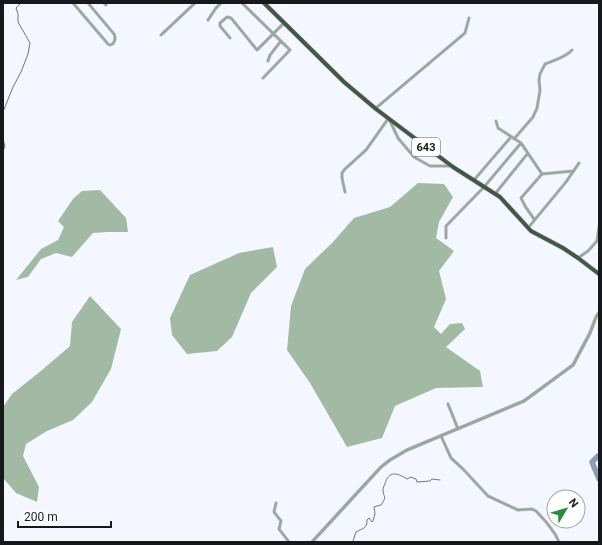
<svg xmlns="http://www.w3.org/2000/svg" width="602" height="545" viewBox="0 0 602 545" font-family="Roboto,sans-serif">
  <rect width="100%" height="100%" fill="#f4f7ff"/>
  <path fill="#a2baa3" d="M418 183 444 184 453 197 439 222 436 238 454 251 439 271 446 299 434 327 441 334 450 324 462 323 465 329 446 347 480 371 483 387 436 388 395 406 382 438 347 447 310 383 287 350 291 306 305 269 332 243 354 218 390 207Z
    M100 190 126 218 128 232H107L93 233 72 257 56 253 41 259 28 277 16 280 41 249 58 240 64 227 58 221 73 199 82 191Z
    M273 247 277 267 251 293 232 337 217 351 187 354 172 335 170 318 190 275 239 253Z
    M90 296 121 329 111 369 92 402 73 420 47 431 26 444 23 456 39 487 37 502 16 493 3 478V407L12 394 42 370 70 346 72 322Z"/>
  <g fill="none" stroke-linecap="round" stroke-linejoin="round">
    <path stroke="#6c7487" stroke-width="1" d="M3 112 13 87 21 72 28 54 30 43 18 22V14L16 8 21 3
      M3 138 5 147 3 150
      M353 541 356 532C363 528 367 529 367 520L369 518 372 522 373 521 375 514 374 507 377 506 381 505C388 495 383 498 383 490 383 488 384 486 385 484 388 470 398 473 407 479L411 477 416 479 417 482 430 481 432 479 440 480"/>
    <path stroke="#909bb5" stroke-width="5.5" d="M599 456H598L592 462 599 479"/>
    <defs>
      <path id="minor" d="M73 3 108 44 110 45C115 44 116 38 114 34L88 3
        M104 3 106 5
        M242 3 290 50 263 78
        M208 20 216 8 221 3
        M161 35 195 3
        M230 38 220 26V23L227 17 231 18 257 50 284 23
        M268 61 270 55 281 41
        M376 108 465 33 469 18
        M390 121 398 138 414 157 430 166H451
        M496 121 498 128 521 143 542 174 521 198 525 206 534 219
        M514 139 533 117 537 108 540 90 539 80 540 74 545 64C554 60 565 58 572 50
        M542 174 573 171
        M474 180 511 137
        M345 192 342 178V173L345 169 366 150 388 119
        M495 194 528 153
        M528 228 566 182 579 163
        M446 238V226L484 187 521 143
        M578 258 588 251 597 241 599 227
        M448 404 458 429
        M441 436 451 458 463 469 488 496 518 510 532 509 536 511 547 523 555 534 559 542
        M276 503 274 512 281 521 279 529 289 542"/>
      <path id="tertiary" d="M312 542 381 467 390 460 407 450 524 401 573 365 590 333 596 317 599 313"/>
      <path id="trunk" d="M264 3 344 82 376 109 453 167 500 197 531 231 563 248 578 258 599 274"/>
    </defs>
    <use href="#minor" stroke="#d1d3db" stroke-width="3.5"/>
    <use href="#tertiary" stroke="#d1d3db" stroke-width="4"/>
    <use href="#trunk" stroke="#d1d3db" stroke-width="5"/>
    <use href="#minor" stroke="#9ba69c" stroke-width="2.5"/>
    <use href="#tertiary" stroke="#9ba69c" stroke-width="3"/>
    <use href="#trunk" stroke="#445745" stroke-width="4"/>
  </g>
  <g text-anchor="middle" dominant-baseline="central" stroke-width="3" stroke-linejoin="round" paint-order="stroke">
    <rect fill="#fff" stroke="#5d5d5f" stroke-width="1" x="412" y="138" width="28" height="18" rx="3"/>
    <g font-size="11" font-weight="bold" fill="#17181b">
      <text x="426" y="147">643</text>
    </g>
  </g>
  <rect width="602" height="545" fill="none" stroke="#17181b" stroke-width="8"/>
  <g transform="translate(566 509) rotate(52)"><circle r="19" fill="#ffffff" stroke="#a2a3a4"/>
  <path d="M0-3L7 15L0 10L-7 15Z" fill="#2c8c3e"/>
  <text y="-6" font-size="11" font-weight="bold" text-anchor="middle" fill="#17181b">N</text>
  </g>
  <path d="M18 521v6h93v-6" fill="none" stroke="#17181b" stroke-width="2"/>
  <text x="24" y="521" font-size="12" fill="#17181b" stroke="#ffffff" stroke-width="3" paint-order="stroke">200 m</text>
</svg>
